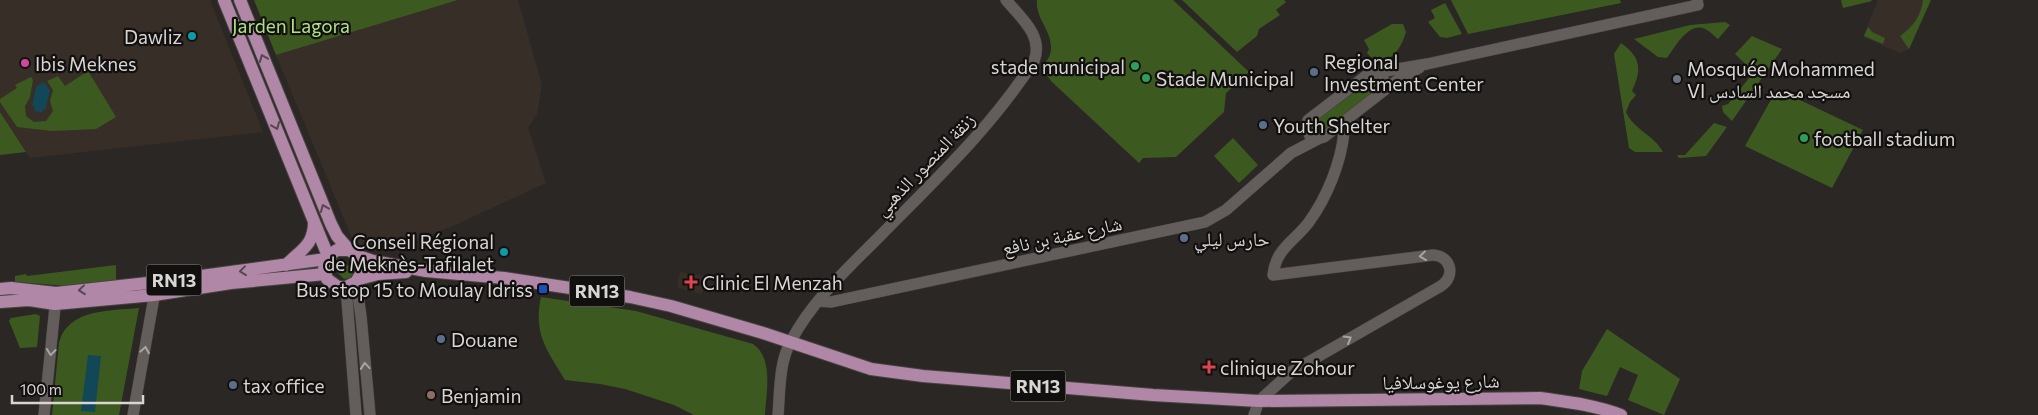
<svg xmlns="http://www.w3.org/2000/svg" width="2038" height="415" viewBox="0 0 2038 415" font-family="Commissioner,'Noto Naskh Arabic',sans-serif">
  <rect width="100%" height="100%" fill="#2b2725"/>
  <path fill="#372e28" d="M0 0H210L263 132 30 158 0 112Z
    M458 0H518L542 85 537 114 528 128 546 183 453 226 394 248 369 252 352 238 276 55Z
    M1878 0H1931L1909 49 1900 53 1863 37Z
    M680 272 705 276 702 294 677 287Z"/>
  <path fill="#3c5a20" d="M254 0H458L276 55Z
    M1037 0H1173L1249 72 1226 93 1224 112 1176 157 1143 158 1139 163 1052 82C1035 61 1052 65 1051 46 1050 29 1035 17 1037 0Z
    M1182 0H1284L1286 2 1276 10 1280 15 1259 29 1257 36 1237 52Z
    M1451 0H1620L1621 3 1468 34Z
    M1841 0H1871L1872 1 1843 8Z
    M1923 0H1931L1909 49 1900 36C1913 27 1921 16 1923 0Z
    M1445 3 1462 34 1447 38 1440 37 1428 22 1435 18 1431 10Z
    M1725 22 1730 25 1718 39C1714 36 1710 31 1705 29 1689 21 1675 47 1667 58L1658 57 1634 39 1690 25Z
    M1392 24H1403L1406 32C1401 48 1393 62 1375 61L1367 53 1369 49 1364 40Z
    M1868 27 1872 32 1885 38 1883 44 1864 36Z
    M1752 36 1782 49 1732 121 1723 112 1722 106 1728 104 1754 72 1735 54Z
    M1621 43C1641 57 1642 69 1632 91L1636 95 1630 102 1626 112C1634 130 1654 135 1663 152H1635L1629 148 1614 54Z
    M88 71 116 117 96 129 52 131 17 127 0 102V99L17 88 15 85 31 77 33 80 30 97 25 106 26 116 34 122 46 121 53 111 50 101 53 90 47 81 58 76 65 86Z
    M1373 78 1378 81 1380 85 1377 90 1321 132 1315 133 1311 129 1312 124Z
    M1777 89 1863 130 1832 188 1745 146Z
    M0 112 26 152 0 155Z
    M1714 123 1727 127 1706 156 1679 158 1677 155H1685Z
    M1233 138 1258 165 1239 183 1214 156Z
    M335 258 341 259 352 269 353 274 350 278 344 279 331 266V261Z
    M116 265V280L69 286 15 282V276L26 274 27 276Z
    M541 297 636 311 753 344C774 358 766 394 765 415H694L674 405 625 389 600 384 565 380C547 350 533 334 541 297Z
    M139 308 119 415H52L59 343C68 308 111 311 139 308Z
    M36 314 40 316 37 347 20 348 9 321 11 318Z
    M1607 329 1680 379 1664 415 1628 400 1638 375 1620 367 1607 396 1579 389 1582 371Z"/>
  <path fill="#124757" d="M44 82 50 90 46 108 40 113 35 111 34 106H32L36 87Z
    M88 355 101 356 95 412 81 411Z"/>
  <g fill="none" stroke-linecap="round" stroke-linejoin="round">
    <defs>
      <path id="secondary" d="M1374 73 1427 64 1698 5 1697 0
        M1374 73 1383 78 1385 85 1382 92 1324 137 1317 139 1310 136 1306 127 1308 120 1367 75Z
        M1382 92 1399 79 1419 68
        M356 282 361 316 370 415
        M346 287 356 415
        M818 301 831 302 1205 222 1226 210 1291 153 1320 138
        M44 415 56 297
        M133 415 156 286
        M778 415C780 391 779 362 791 341 812 301 847 269 879 237 934 181 991 128 1034 61 1044 36 1021 18 1006 0
        M1254 415 1259 401 1291 372 1441 286C1456 276 1451 256 1433 255L1273 275C1276 248 1294 242 1309 222 1327 197 1341 163 1344 132L1339 125"/>
      <path id="primary" d="M224 0 328 256
        M240 0 331 224 337 236 349 250
        M358 256 362 266V272L356 282 346 287H338L327 279 324 269 328 256 337 250H349L358 256 373 261 426 271 504 278 630 297 671 306 763 333 871 369 923 376 1153 395 1259 401 1540 398C1568 402 1595 405 1621 415
        M286 265C301 250 314 245 314 222
        M359 279 378 274 406 272
        M0 289 11 288 56 293 157 282 326 259
        M0 302 29 300 55 304 154 295 231 283 325 274"/>
    </defs>
    <use href="#secondary" stroke="#474341" stroke-width="12"/>
    <use href="#primary" stroke="#474341" stroke-width="14"/>
    <use href="#secondary" stroke="#635e5b" stroke-width="11"/>
    <use href="#primary" stroke="#b087a6" stroke-width="12"/>
  </g>
  <defs><path id="oneway-chevron" d="M-2-3.5L2.5 0L-2 3.5" fill="none" stroke-width="1.6" stroke-linecap="round" stroke-linejoin="round" transform="scale(1.25)"/></defs>
  <g stroke="#594653">
    <use href="#oneway-chevron" transform="translate(263 58) rotate(-112)"/>
    <use href="#oneway-chevron" transform="translate(276 126) rotate(68)"/>
    <use href="#oneway-chevron" transform="translate(324 208) rotate(-112)"/>
    <use href="#oneway-chevron" transform="translate(243 271) rotate(173)"/>
    <use href="#oneway-chevron" transform="translate(82 290) rotate(174)"/>
  </g>
  <g stroke="#a9a5a4">
    <use href="#oneway-chevron" transform="translate(1423 256) rotate(173)"/>
    <use href="#oneway-chevron" transform="translate(1348 339) rotate(-30)"/>
    <use href="#oneway-chevron" transform="translate(145 350) rotate(-80)"/>
    <use href="#oneway-chevron" transform="translate(51 352) rotate(96)"/>
    <use href="#oneway-chevron" transform="translate(365 366) rotate(-95)"/>
  </g>
  <g fill="#0f9aa8" stroke="#12100f" stroke-width="2">
    <circle cx="192" cy="36" r="5"/>
    <circle cx="504" cy="252" r="5"/>
  </g>
  <circle fill="#d1479c" stroke="#12100f" stroke-width="2" cx="25" cy="63" r="5"/>
  <g fill="#2e9e5b" stroke="#12100f" stroke-width="2">
    <circle cx="1135" cy="66" r="5"/>
    <circle cx="1146" cy="78" r="5"/>
    <circle cx="1804" cy="138" r="5"/>
  </g>
  <g fill="#5c6f8a" stroke="#12100f" stroke-width="2">
    <circle cx="1314" cy="72" r="5"/>
    <circle cx="1263" cy="125" r="5"/>
    <circle cx="1184" cy="238" r="5"/>
    <circle cx="441" cy="339" r="5"/>
    <circle cx="233" cy="385" r="5"/>
  </g>
  <circle fill="#6b7280" stroke="#12100f" stroke-width="2" cx="1677" cy="79" r="5"/>
  <g fill="#e0444e" stroke="#12100f" stroke-width="2">
    <path d="M688.5 274.5h5v5h5v5h-5v5h-5v-5h-5v-5h5z"/>
    <path d="M1206.5 359.5h5v5h5v5h-5v5h-5v-5h-5v-5h5z"/>
  </g>
  <rect fill="#1a4fb4" stroke="#12100f" stroke-width="2" x="538" y="284" width="10" height="10" rx="2.5"/>
  <circle fill="#8d6e63" stroke="#12100f" stroke-width="2" cx="431" cy="395" r="5"/>
  <g text-anchor="middle" dominant-baseline="central" stroke-width="4.5" stroke-linejoin="round" paint-order="stroke">
    <g fill="#12100f" stroke="#9d9a99" stroke-width="1">
      <rect x="146.5" y="264.5" width="55" height="31" rx="4"/>
      <rect x="569.5" y="275.5" width="55" height="31" rx="4"/>
      <rect x="1010.5" y="370.5" width="55" height="31" rx="4"/>
    </g>
    <g font-size="18" font-weight="bold" fill="#d8d5d4">
      <text x="174" y="280">RN13</text>
      <text x="597" y="291">RN13</text>
      <text x="1038" y="386">RN13</text>
    </g>
    <g font-size="19" fill="#aee085" stroke="#12100f">
      <text x="291" y="25">Jarden Lagora</text>
    </g>
    <g font-size="19" fill="#d8d5d4" stroke="#12100f" text-anchor="start">
      <text x="182" y="36" text-anchor="end">Dawliz</text>
      <text x="1324" y="61">Regional<tspan x="1324" dy="22">Investment Center</tspan></text>
      <text x="35" y="63">Ibis Meknes</text>
      <text x="1125" y="66" text-anchor="end">stade municipal</text>
      <text x="1687" y="68">Mosquée Mohammed<tspan x="1687" dy="22">VI مسجد محمد السادس</tspan></text>
      <text x="1156" y="78">Stade Municipal</text>
      <text x="1273" y="125">Youth Shelter</text>
      <text x="1814" y="138">football stadium</text>
      <text x="1194" y="238">حارس ليلي</text>
      <text x="494" y="241" text-anchor="end">Conseil Régional<tspan x="494" dy="22">de Meknès-Tafilalet</tspan></text>
      <text x="702" y="282">Clinic El Menzah</text>
      <text x="533" y="289" text-anchor="end">Bus stop 15 to Moulay Idriss</text>
      <text x="451" y="339">Douane</text>
      <text x="1220" y="367">clinique Zohour</text>
      <text x="243" y="385">tax office</text>
      <text x="441" y="395">Benjamin</text>
    </g>
    <g font-size="19" fill="#d8d5d4" stroke="#12100f">
      <text transform="translate(924 164) rotate(-46)">زنقة المنصور الذهبي</text>
      <text transform="translate(1062 235) rotate(-12)">شارع عقبة بن نافع</text>
      <text transform="translate(1441 381) rotate(-1)">شارع يوغوسلافيا</text>
    </g>
  </g>
  <path d="M12 395v8h131v-8" fill="none" stroke="#d8d5d4" stroke-width="2.5"/>
  <text x="20" y="395" font-size="15" fill="#d8d5d4" stroke="#12100f" stroke-width="4" paint-order="stroke">100 m</text>
</svg>
